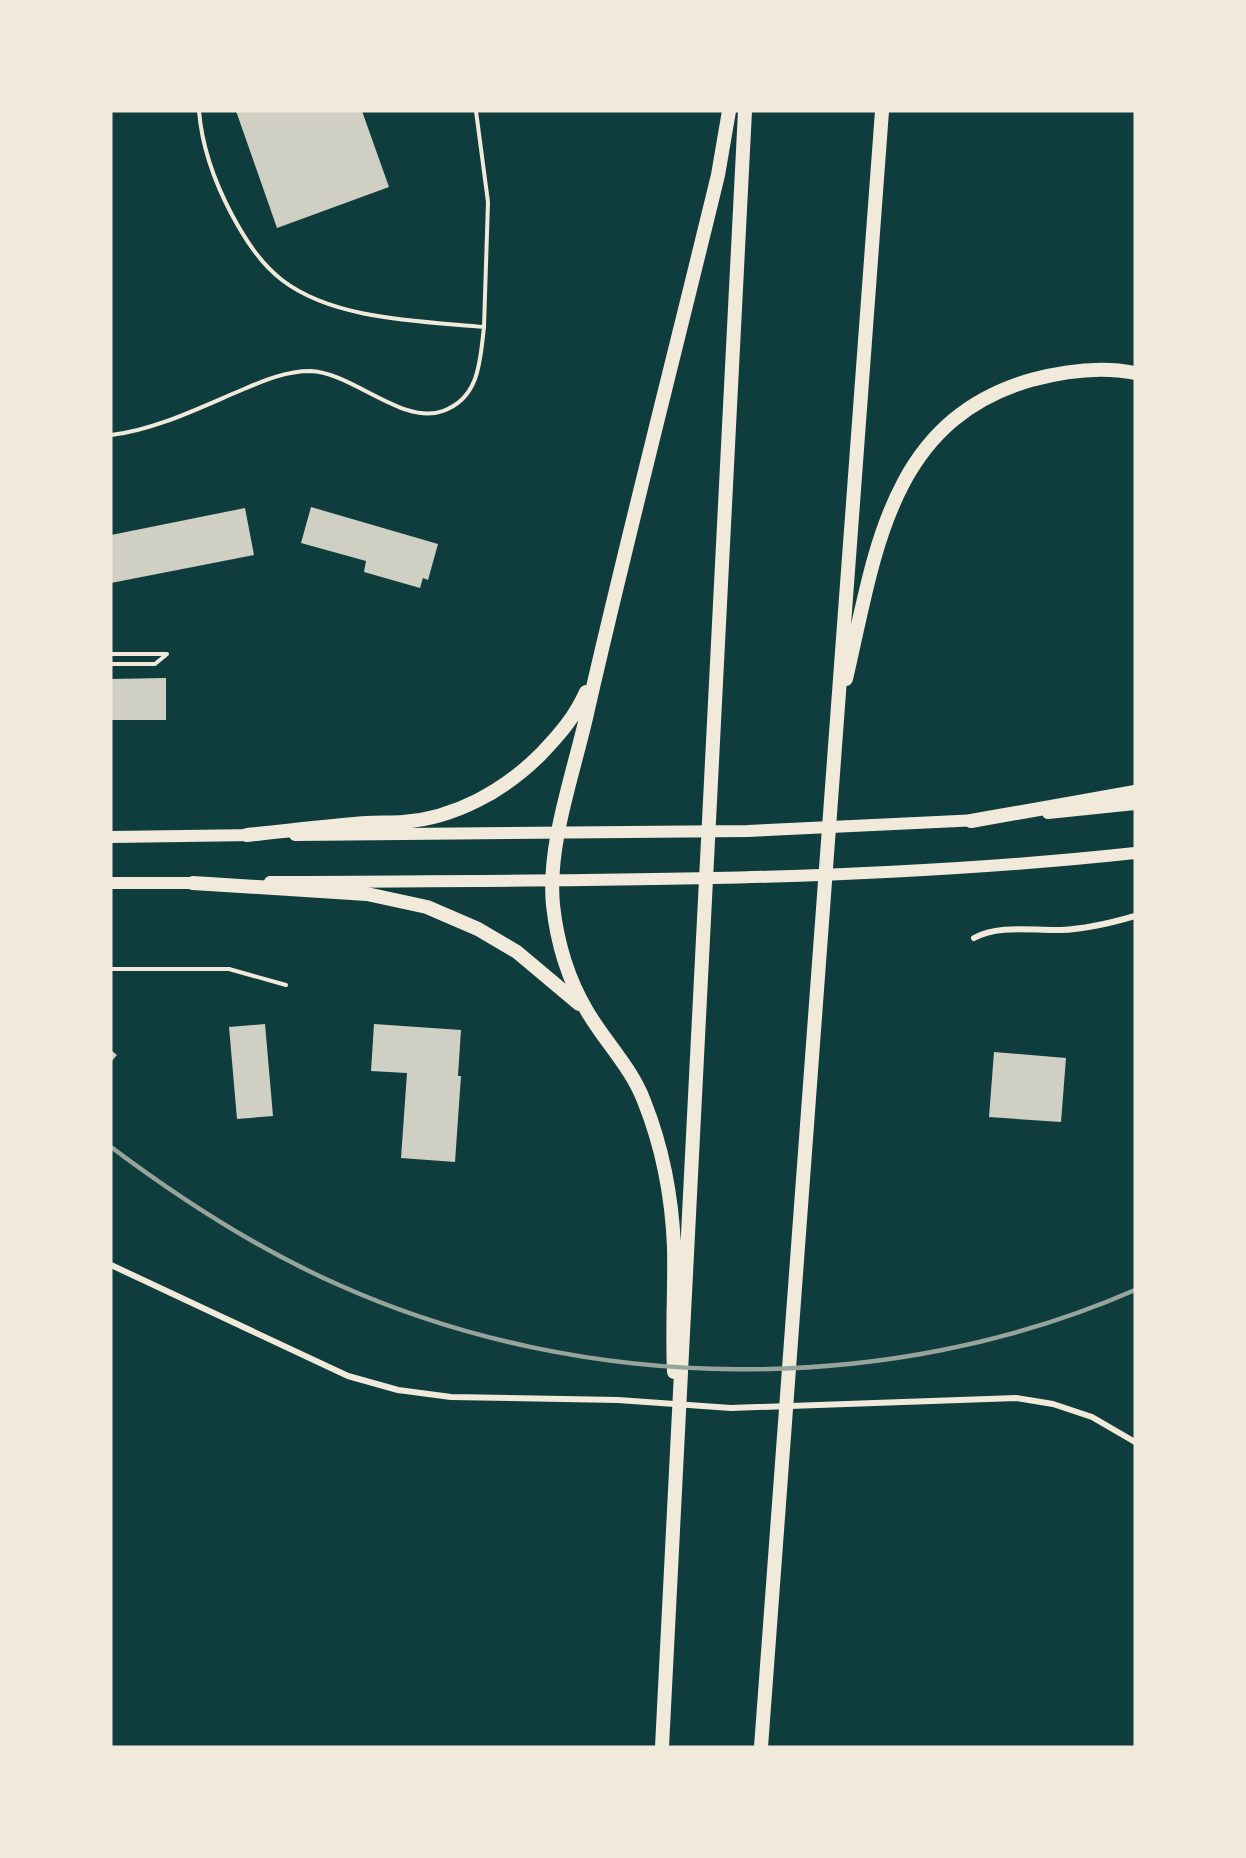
<svg xmlns="http://www.w3.org/2000/svg" width="1246" height="1858" viewBox="0 0 1246 1858" font-family="'Zilla Slab',serif">
  <rect width="100%" height="100%" fill="#0f3d3e"/>
  <path fill="#cfcfc3" d="M236 111H362L389 187 277 228Z
    M311 507 438 544 428 580 423 578 420 588 364 572 366 561 301 543Z
    M245 508 254 555 111 583V535Z
    M166 678V720H111V679Z
    M265 1024 273 1116 237 1119 229 1027Z
    M374 1024 461 1030 458 1076H461L455 1162 401 1158 407 1073 371 1071Z
    M111 1050 117 1055 111 1062Z
    M994 1052 1066 1058 1061 1122 989 1117Z"/>
  <g fill="none" stroke-linecap="round" stroke-linejoin="round">
    <path stroke="#f1e9da" stroke-width="4" d="M199 111C202 147 215 183 232 215 245 239 260 263 282 280 334 320 420 321 484 327L488 202 476 111
      M111 435C156 430 203 406 244 389 265 380 287 371 310 371 352 372 403 426 443 411 480 398 480 360 484 327
      M111 654H166
      M111 664H155L167 654
      M111 969H229L286 985"/>
    <path stroke="#f1e9da" stroke-width="6" d="M974 938C999 924 1033 931 1061 930 1087 929 1111 923 1135 916
      M111 1265 348 1376 398 1390 451 1397 618 1400 731 1408 1016 1398 1053 1404 1092 1417 1135 1442"/>
    <path stroke="#f1e9da" stroke-width="12" d="M1048 813 1135 804
      M295 835 748 831 979 820
      M111 837 257 835
      M270 882C559 880 848 884 1135 853
      M111 883H202"/>
    <path stroke="#f1e9da" stroke-width="14" d="M846 679C875 555 888 421 1031 380 1064 371 1101 366 1135 373
      M971 821 1135 792
      M247 835C287 831 326 826 366 823 378 822 391 823 403 822 455 818 504 791 541 754 559 735 575 717 586 692
      M193 883 367 894 427 907 478 929 517 952 579 1004
      M674 1372C672 1330 675 1289 674 1247 672 1198 662 1146 644 1101 631 1067 605 1042 587 1011 568 979 557 942 553 905 547 843 575 770 588 709 629 530 675 353 718 175L729 111
      M662 1747 745 111
      M761 1747 882 111"/>
    <path stroke="#97a49c" stroke-width="4.5" d="M111 1147C183 1201 257 1249 339 1285 585 1395 888 1398 1135 1290"/>
  </g>
  <rect width="1246" height="1858" fill="none" stroke="#f1e9da" stroke-width="225"/>
</svg>
